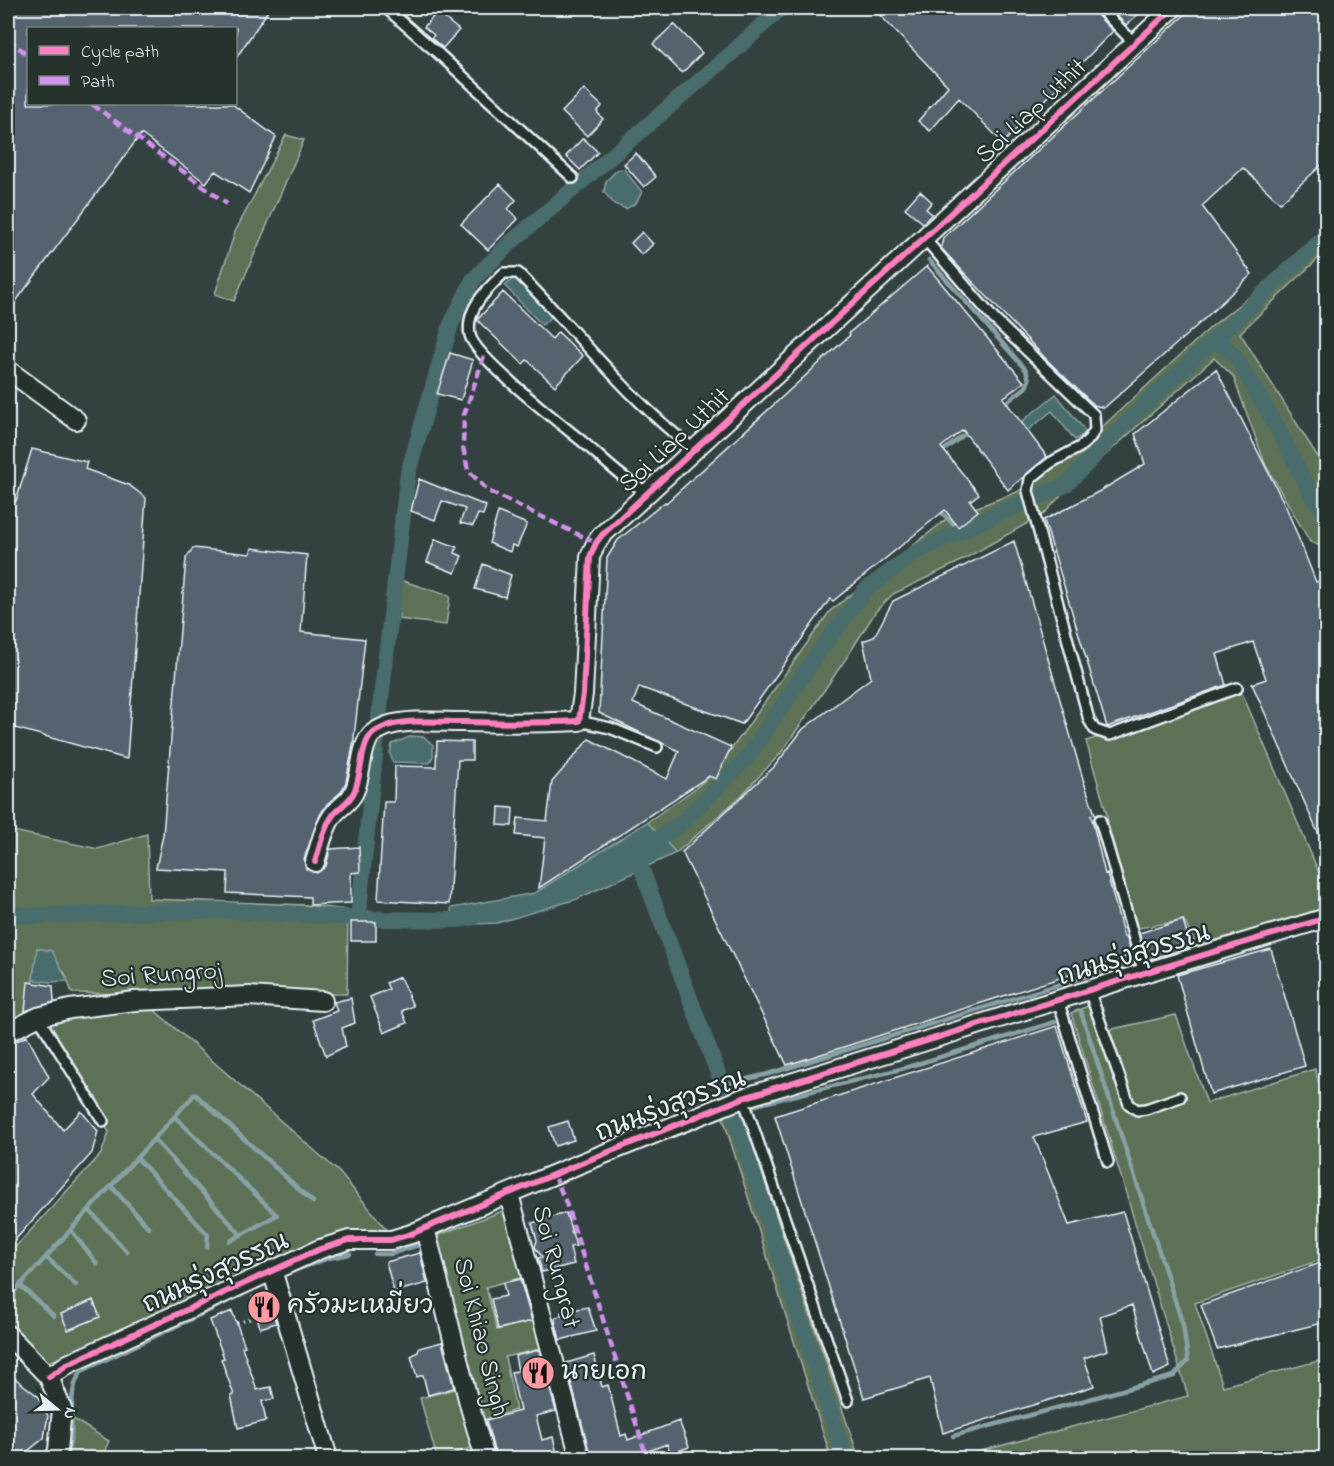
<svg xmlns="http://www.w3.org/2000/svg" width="1334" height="1466" viewBox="0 0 1334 1466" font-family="'Indie Flower','Playpen Sans Thai',sans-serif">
  <rect width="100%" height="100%" fill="#344141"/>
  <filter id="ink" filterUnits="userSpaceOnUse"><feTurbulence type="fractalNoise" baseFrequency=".0167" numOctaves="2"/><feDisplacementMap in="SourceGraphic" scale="12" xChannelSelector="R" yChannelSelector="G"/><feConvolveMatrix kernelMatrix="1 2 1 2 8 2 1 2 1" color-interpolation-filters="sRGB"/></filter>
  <g filter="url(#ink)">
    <path fill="#5c7156" stroke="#a2b1a7" stroke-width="1.5" d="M286 135 304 140 234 301 215 294 235 232Z
      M1326 228V251L1240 333 1326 470V548L1310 542 1266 466 1233 376 1214 358 1064 492 1044 514 955 564 893 594 876 611 847 657 781 753 740 797 676 853 647 822 693 790 715 772 830 611 948 518 1017 492 1050 470 1104 425 1212 326 1273 278Z
      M400 580 450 596 446 625 399 619Z
      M1242 693 1326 889V908L1196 946 1184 920 1128 930 1113 865 1107 815 1086 741Z
      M8 830 98 849 147 834 149 899 306 905 348 910 347 994H136L339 1172 389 1232 342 1234 300 1248 82 1350 45 1363 8 1324V1255L101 1154 109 1132 42 1029 35 1026 132 994 72 993 65 973 38 948 27 1016 8 1026Z
      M1090 1005 1099 1032 1176 1015 1207 1103 1315 1069 1326 1109V1258L1195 1303 1223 1386 1326 1359V1458H955L1188 1396 1071 1013Z
      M741 1113 859 1458H831L723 1118Z
      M503 1211 515 1237 523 1277 486 1287 497 1330 536 1320 544 1348 505 1357 516 1410 479 1421 436 1236Z
      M462 1387 478 1446 437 1458 420 1398Z
      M70 1417 109 1441 101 1458H62Z"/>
    <path fill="#486c6c" stroke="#88a1a4" stroke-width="1.5" d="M624 169 642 192 636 203 626 209 614 204 604 192 606 181 617 170Z
      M516 276 553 315 542 325 505 286Z
      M1056 394 1086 432 1075 440 1052 411 1027 431 1020 423Z
      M412 736 424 737 433 745V756L430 763 393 762 390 754 392 744Z
      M647 822 676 853 577 899 497 923 453 925 451 908 535 893Z
      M37 948 52 951 68 981 50 982 33 980Z"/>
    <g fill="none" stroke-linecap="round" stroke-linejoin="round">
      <path stroke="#88a1a4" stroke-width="4.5" d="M929 260 1026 370 1029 380 1026 387 1002 406
        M940 453 969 431
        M939 510 960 531
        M722 1085 768 1074 1129 963
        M752 1106 901 1069 1055 1022
        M733 1113 740 1110
        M175 1117 277 1215 230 1241
        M154 1139 241 1235
        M137 1158 208 1235 207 1247
        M111 1186 149 1228
        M89 1210 127 1252
        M71 1230 97 1264
        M375 1254H390L418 1245
        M46 1257 76 1285
        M283 1275 329 1258 350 1254
        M20 1285 54 1316
        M13 1293 195 1094 313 1202
        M953 1436 1174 1376 1188 1360 1183 1325 1081 1012
        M66 1458C68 1451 70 1443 71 1435 73 1415 68 1388 82 1371L252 1290"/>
      <path stroke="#486c6c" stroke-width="16" d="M1215 339 1235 356 1278 429 1311 494 1326 514
        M643 849 682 823 749 755 818 653 865 590 915 553 990 517 1066 485 1135 414 1326 235
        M636 854 738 1127 845 1458
        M8 913 29 916 221 910 380 919 457 920 474 917
        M358 918 381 698 408 473 451 324 473 280 508 245 733 52 781 8"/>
    </g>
    <path fill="#556370" stroke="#e8f1f8" stroke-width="1.5" d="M8 8H270L236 58V28H28V104H232L276 137 249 193 215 171 206 183 141 134 8 312Z
      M873 8H1093L1095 13 1113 31 1003 143 959 98 930 131 918 121 948 86Z
      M1109 8H1145L1126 25Z
      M1192 8H1326V161L1280 203 1243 168 1202 206 1252 274 1201 322 1104 408 1094 405 1049 362 954 262 941 248 943 238Z
      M437 12 459 30 443 48 431 38 434 35 424 27Z
      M674 24 702 53 682 73 653 44Z
      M584 89 602 106 597 112 603 119 587 136 562 112Z
      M583 138 598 152 580 170 566 156Z
      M636 153 656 177 644 187 624 164Z
      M500 184 516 200 508 209 518 219 488 250 461 224Z
      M920 191 932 202 926 209 932 214 923 223 905 208Z
      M642 232 653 244 642 255 631 243Z
      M927 266 1024 382 1003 398 1047 457 1008 490 963 430 941 447 979 494 970 501 978 511 958 527 945 510 833 601 830 599 742 724 639 687 633 703 731 747 716 779 709 776 539 888 545 838 516 835 518 818 547 821 552 782 589 739 667 779 679 751 599 713 607 558 618 540 665 502 666 503 850 335 849 333Z
      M503 292 552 339 558 332 583 356 555 386 527 360 523 364 477 320Z
      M450 353 473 360 461 400 437 394Z
      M1216 369 1287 509 1316 582 1326 580V851L1252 684 1266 679 1253 642 1217 654 1226 685 1107 727 1044 520 1100 491 1145 464 1135 434Z
      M32 449 87 462 85 469 129 485 146 498 127 759 8 726V499L16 501Z
      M419 479 486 506 483 515 478 514 473 526 460 523 465 509 442 501 435 520 411 511Z
      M498 512 527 524 517 547 512 545 510 552 489 543Z
      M435 539 457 547 455 553 462 556 455 573 427 562Z
      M1014 541 1083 779 1095 814 1091 815 1105 874 1107 873 1124 937 1126 936 1132 955 787 1065 682 852 774 767 803 729 871 678 863 641 874 637 893 601Z
      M193 548 250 554 252 548 307 555 301 632 365 639 353 746 346 782 341 792 327 804 320 815 304 859 306 869 317 873 326 866 330 849 359 847 360 872 351 873V903L310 905V897L227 893 228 872 156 868 163 835 186 558Z
      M483 564 511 575 505 597 475 589Z
      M437 741 472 742V760H458L449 904 378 900 384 802H394L395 766 436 767Z
      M499 807 513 808 512 826 498 825Z
      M1183 920 1191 947 1147 960 1139 933Z
      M351 922H376V941H351Z
      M1271 949 1305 1066 1211 1094 1177 975Z
      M400 977 413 1006 402 1011 407 1023 384 1033 370 997 389 989 386 983Z
      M28 982 53 986 54 1002 25 1011Z
      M351 998 355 1023 342 1028 346 1046 326 1056 313 1020 337 1011 334 1002Z
      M1057 1026 1087 1122 1034 1137 1069 1225 1123 1212 1170 1367 1153 1375 1132 1305 1100 1316 1108 1350 1084 1358 1094 1386 943 1433 930 1378 864 1398 775 1116Z
      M27 1036 49 1077 33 1094 63 1130 81 1111 98 1131 92 1153 8 1248V1045Z
      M568 1121 574 1140 555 1146 549 1127Z
      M566 1213 576 1246 570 1247 574 1264 542 1272 538 1258 542 1257 535 1247 537 1240 532 1223Z
      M420 1253 427 1283 394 1292 386 1262Z
      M1326 1261V1322L1217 1349 1201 1305Z
      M520 1279 532 1321 498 1329 491 1299 506 1296 503 1283Z
      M267 1293 276 1323 260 1328 252 1297Z
      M93 1300 100 1317 68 1330 61 1314Z
      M588 1307 596 1331 560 1340 555 1320 556 1317 561 1316V1312Z
      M232 1311 245 1346 242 1347 257 1390 271 1387 274 1399 262 1401 266 1421 238 1428 231 1395H234L221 1359 224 1358 210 1320Z
      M442 1342 454 1388 428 1395 423 1375 417 1377 411 1356 418 1352 419 1348Z
      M539 1350 556 1411 536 1416 542 1440 553 1437 557 1454 539 1458H496L486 1420 520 1411 511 1372 518 1371 515 1356Z
      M594 1355 602 1387 608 1385 621 1436 626 1434 628 1440 679 1421 689 1447 670 1454 667 1444 629 1458H591L566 1363Z
      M8 1373 39 1397 48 1416 44 1438 19 1458H8Z"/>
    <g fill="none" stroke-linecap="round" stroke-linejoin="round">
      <defs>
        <path id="lane" d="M386 8 440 55 573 178
          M1100 8 1135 44
          M924 238 994 319 1094 415 1095 430 1089 439 1080 447 1050 463 1030 479 1028 491 1089 720 1095 730 1110 735 1237 688
          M648 493C641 488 632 484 625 478 610 467 597 454 583 442 561 424 475 358 470 335 465 309 487 289 504 273H518C577 331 628 400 695 450
          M579 721 610 728 657 747
          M1100 820 1144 973
          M1089 990 1129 1104 1137 1110 1146 1109 1180 1097
          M1058 1000 1108 1162
          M38 1017 103 1121
          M743 1098 848 1401"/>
        <path id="street" d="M8 370 76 420
          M315 862C320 846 323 829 333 815 340 806 349 803 354 792 362 776 360 748 371 735 374 732 382 728 387 726 408 719 441 722 464 722 502 723 541 723 579 721L583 694 590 557 596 543 602 535 1173 8
          M8 1032 38 1017 70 1009 135 1001 249 996 323 1001
          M509 1194 580 1458
          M425 1228 470 1407 485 1458
          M272 1270 328 1458
          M8 1335 49 1377 62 1409 58 1450 55 1458
          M49 1377 68 1364 320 1249 349 1240H391L411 1234 579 1164 743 1098 1144 973 1326 918"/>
      </defs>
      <use href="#lane" stroke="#e8f1f8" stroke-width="14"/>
      <use href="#street" stroke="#e8f1f8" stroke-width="22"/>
      <path stroke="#e8f1f8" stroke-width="3" stroke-dasharray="1.5 4.5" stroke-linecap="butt" d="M237 1323 257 1317"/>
      <use href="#lane" stroke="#26332d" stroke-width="9"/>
      <use href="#street" stroke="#26332d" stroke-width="18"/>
      <path stroke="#d193ec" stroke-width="4.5" stroke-dasharray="9 4.5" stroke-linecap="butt" d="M8 39 28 55
        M92 104 227 204
        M484 356 464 415 463 447 468 470 488 491 596 543
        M554 1174 566 1203 647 1458"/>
      <defs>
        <path id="cycleway" d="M315 862C320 846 323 829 333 815 340 806 349 803 354 792 362 776 360 748 371 735 374 732 382 728 387 726 408 719 441 722 464 722 502 723 541 723 579 721L583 694 590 557 596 543 602 535 1173 8
          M49 1377 68 1364 320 1249 349 1240H391L411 1234 579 1164 743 1098 1144 973 1326 918"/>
      </defs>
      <use href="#cycleway" stroke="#26332d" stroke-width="10"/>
      <use href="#cycleway" stroke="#ff80c0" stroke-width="6"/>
    </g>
  </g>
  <defs>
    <symbol id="restaurant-disc" viewBox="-11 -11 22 22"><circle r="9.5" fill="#ff9aa2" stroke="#26332d"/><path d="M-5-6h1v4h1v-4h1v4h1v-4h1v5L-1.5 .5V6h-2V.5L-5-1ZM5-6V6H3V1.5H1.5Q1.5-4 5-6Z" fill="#111"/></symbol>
  </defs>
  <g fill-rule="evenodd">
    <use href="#restaurant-disc" x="245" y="1288" width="38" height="38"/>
    <use href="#restaurant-disc" x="519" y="1354" width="38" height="38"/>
  </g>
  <g text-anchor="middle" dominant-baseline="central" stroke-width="4.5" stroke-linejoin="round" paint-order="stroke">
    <g font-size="26" fill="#e8f1f8" stroke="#26332d">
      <text transform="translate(1032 112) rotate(-43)">Soi Liap Uthit</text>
      <text transform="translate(675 441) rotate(-43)">Soi Liap Uthit</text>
      <text transform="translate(1134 956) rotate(-17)">ถนนรุ่งสุวรรณ</text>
      <text transform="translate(161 976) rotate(-4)">Soi Rungroj</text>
      <text transform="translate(671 1107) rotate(-21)">ถนนรุ่งสุวรรณ</text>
      <text transform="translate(555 1267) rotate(75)">Soi Rungrat</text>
      <text transform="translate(216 1274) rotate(-25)">ถนนรุ่งสุวรรณ</text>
      <text transform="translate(480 1337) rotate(76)">Soi Khiao Singh</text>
    </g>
    <g font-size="26" fill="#e8f1f8" stroke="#26332d" text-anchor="start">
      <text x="287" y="1307">ครัวมะเหมี่ยว</text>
      <text x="561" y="1373">นายเอก</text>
    </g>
  </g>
  <rect width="1334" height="1466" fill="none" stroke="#26332d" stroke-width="30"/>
  <rect x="15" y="15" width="1304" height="1436" fill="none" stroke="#e8f1f8" stroke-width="2" filter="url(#ink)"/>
  <rect x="27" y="27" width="210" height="78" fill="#26332d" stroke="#747f7e" stroke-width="1.5"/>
  <rect x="39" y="46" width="30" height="9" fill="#ff80c0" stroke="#747f7e" stroke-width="1.5"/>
  <text x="81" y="57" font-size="18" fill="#e8f1f8">Cycle path</text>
  <rect x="39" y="76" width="30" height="9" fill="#d193ec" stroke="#747f7e" stroke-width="1.5"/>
  <text x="81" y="87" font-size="18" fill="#e8f1f8">Path</text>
  <g transform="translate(57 1409) rotate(109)" stroke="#26332d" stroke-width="4.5" paint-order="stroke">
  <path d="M0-4.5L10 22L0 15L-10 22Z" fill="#e8f1f8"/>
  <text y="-9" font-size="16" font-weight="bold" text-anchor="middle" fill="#e8f1f8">N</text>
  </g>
</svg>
